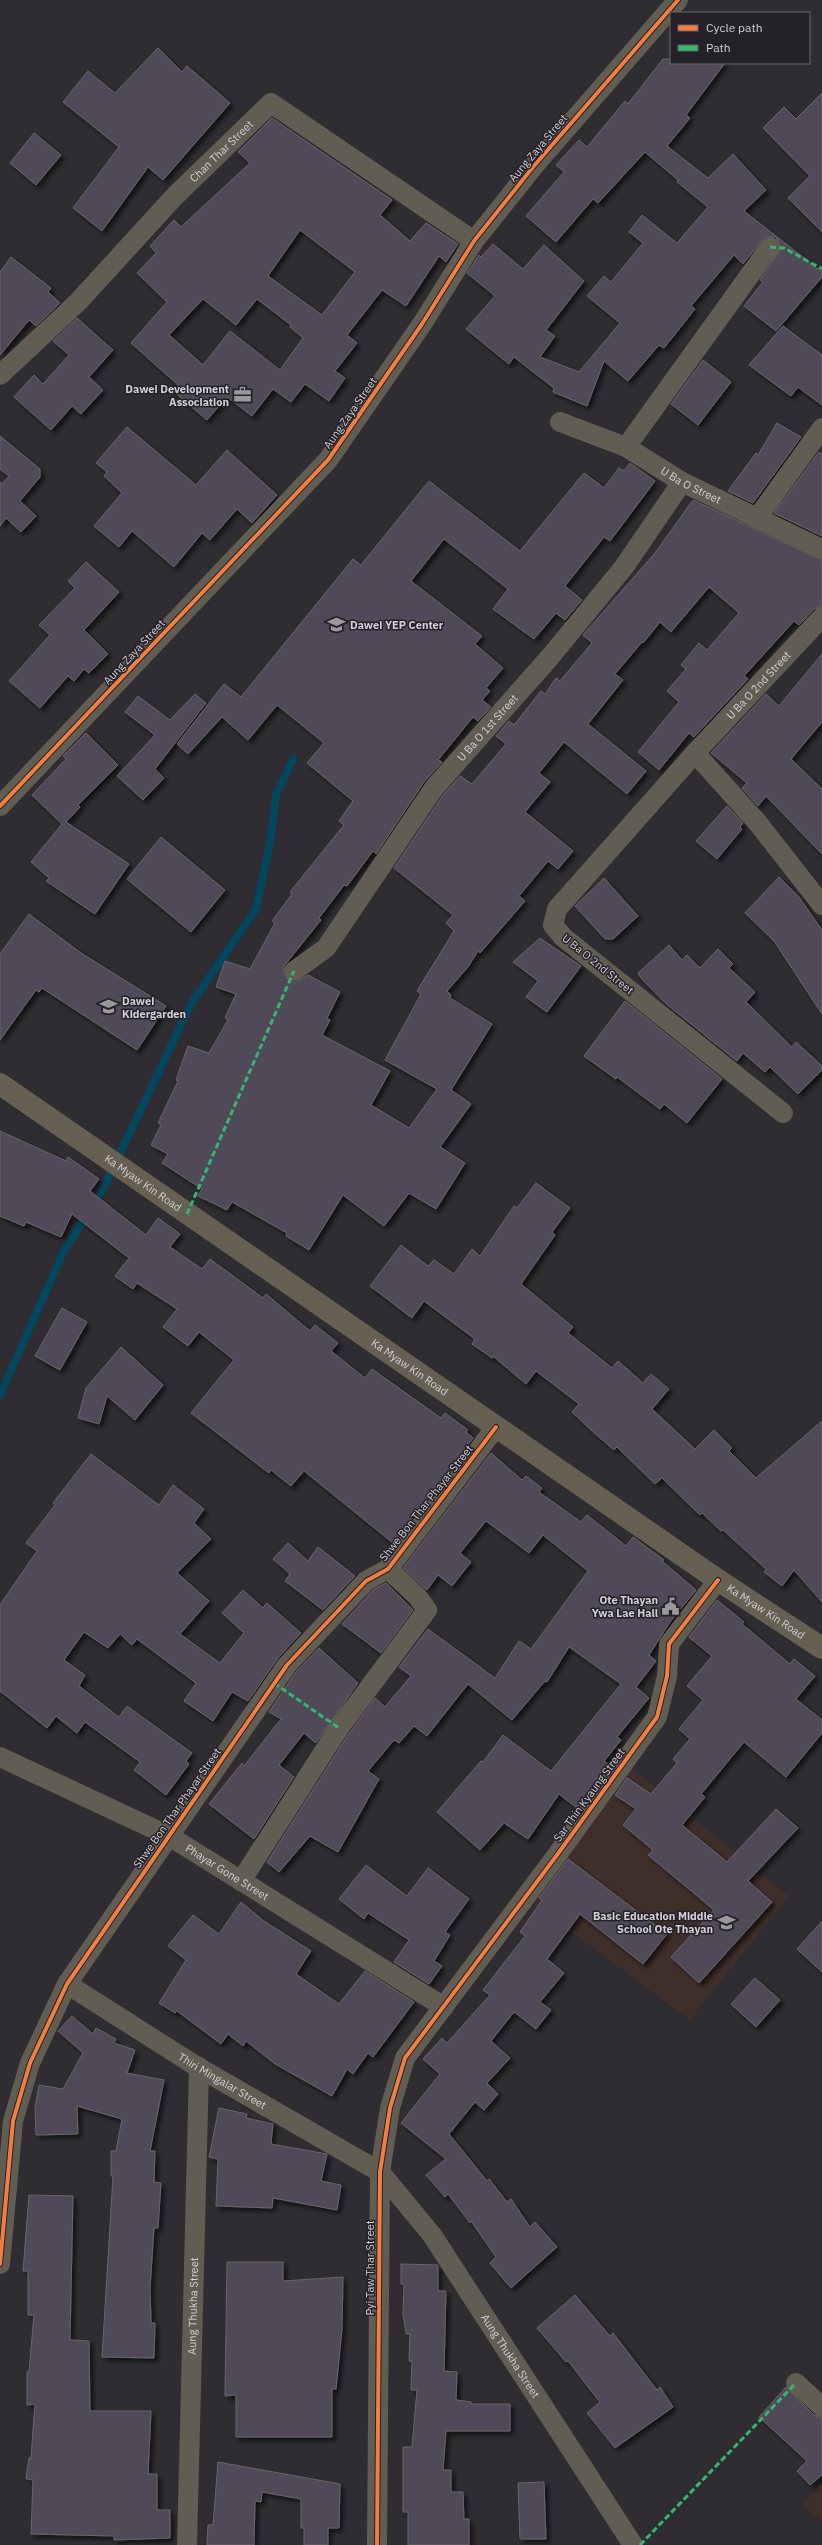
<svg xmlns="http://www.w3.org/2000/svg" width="822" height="2545" viewBox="0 0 822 2545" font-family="'IBM Plex Sans',sans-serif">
  <defs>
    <filter id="shadow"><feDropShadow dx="3.5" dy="3.5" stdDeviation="2" flood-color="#0009"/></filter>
  </defs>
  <rect width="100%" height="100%" fill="#2f2d31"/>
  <path fill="#3f2f2a" d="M631 1768 789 1896 690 2020 528 1900Z
    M822 2484V2521L802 2505Z"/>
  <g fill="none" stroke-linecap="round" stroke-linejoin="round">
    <path stroke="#04465e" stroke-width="8" d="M0 1395 63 1253 103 1189 191 1004 256 909 271 838 276 795 293 759"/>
  </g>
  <path fill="#4f4859" stroke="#68676a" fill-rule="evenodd" filter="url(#shadow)" d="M158 48 182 72 187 66 230 103 163 180 148 167 102 231 73 208 119 147 63 102 88 71 115 93Z
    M663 59H671V63H725L686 115 690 118 667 146 708 178 733 154 766 190 744 211 822 272V277L776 331 744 306 763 282 760 280 781 249 776 237H765L743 264 734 255 691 306 695 309 664 348 659 345 628 381 604 361 587 406 553 392 554 388 514 357 509 364 466 329 495 296 467 273 479 255 481 257 493 244 523 269 544 245 584 281 546 330 555 336 540 357 579 372 620 323 587 296 604 276 611 282 643 243 629 232 642 215 677 243 708 207 677 182 678 180 645 152 598 203 593 199 556 242 526 216 564 172 556 165 579 140 587 147 625 101 628 104Z
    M822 93V232L788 198 810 176 763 128 784 107 796 119Z
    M272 118 392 200 380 215 410 241 426 223 458 244 446 262 439 256 406 306 382 290 347 335 357 343 335 371 345 378 329 401 305 384 291 402 273 389 252 416 227 397 207 420 173 391 178 385 131 343 167 302 137 273 156 253 150 246 174 220 181 227 250 163 238 152ZM300 230 355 272 322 315 268 276ZM203 299 236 325 257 299 291 325 290 327 303 338 280 370 230 331 203 365 169 335Z
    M34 133 61 155 36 185 10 163Z
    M11 257 51 288 48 292 60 303 36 326 29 320 0 355V272Z
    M77 318 113 350 89 377 103 390 81 414 72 406 51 430 14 397 34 375 43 384 69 355 53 341Z
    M783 326 822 355V405L798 387 791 396 749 365Z
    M703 360 731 382 698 425 671 404Z
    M777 423 801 437 753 503 728 491 756 453 758 455Z
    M127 427 196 485 227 450 277 495 252 523 237 509 210 540 202 533 174 567 132 531 119 547 94 526 122 493 104 476 107 472 96 463Z
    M0 436 40 469V477L20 501 36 516 21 532 6 518 0 526V482L2 484 9 476 0 469Z
    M819 452 822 454V536L774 513Z
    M630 463 655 481 610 541 604 537 565 586 582 600 565 620 556 613 534 639 493 609 508 589 444 539 411 581 482 636 475 644 503 668 486 688 490 691 482 700 491 707 478 721 473 717 438 760 442 762 424 782 376 854 373 851 347 886 344 885 319 918 321 920 284 966 283 972 290 982H296L308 975 340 992 327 1018 330 1020 322 1035 390 1071 371 1105 409 1128 437 1089 385 1060 421 994 417 991 454 931 446 923 453 915 394 868 443 795 460 776 472 784 506 744 496 736 509 721 514 725 541 691 545 694 556 678 560 681 592 643 583 635 655 553 693 500 822 560V606L814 609 799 625 794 621 744 676 748 679 694 737 689 733 659 770 638 752 679 702 667 691 686 669 681 665 699 643 707 650 739 613 709 587 671 632 660 622 643 643 642 642 615 674 623 680 588 724 646 771 627 794 564 742 539 773 550 782 525 812 573 851 558 869 548 861 519 896 525 901 480 953 478 951 468 967 447 991 451 995 450 998 492 1024 451 1090 471 1104 440 1147 465 1163 436 1209 409 1193 384 1226 343 1195 309 1250 286 1236 287 1233 232 1202 227 1210 198 1196 202 1189 162 1163 168 1154 151 1145 161 1125 158 1123 178 1081 176 1080 188 1046 209 1053 228 1020 225 1018 236 994 216 987 225 961 250 969 275 923 272 921 292 894 290 892 344 825 339 821 353 801 307 763 324 743 277 705 248 740 222 717 188 754 177 744 224 684 241 697 353 559 361 565 429 481 520 551 584 473 604 488 619 468 624 471Z
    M86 562 119 592 84 630 108 654 89 673 84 669 74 681 68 676 40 708 9 681 50 635 39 625 75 588 68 581Z
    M822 654V722L791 759 822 789V854L766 796 758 806 742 788 747 783 711 753 766 694 779 706Z
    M195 694 206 703 155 769 164 778 143 800 117 776 155 735 125 712 138 696 170 720Z
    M86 733 118 765 78 805 80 807 66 822 129 864 95 914 46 881 49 878 31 862 62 824 32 795 66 759 63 756Z
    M727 806 743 823 740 827 742 829 717 859 696 841Z
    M161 837 225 890 191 932 127 879Z
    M779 877 799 897 822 930V1014L774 941 745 913Z
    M604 878 638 916 613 939H605L575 906Z
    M29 914 81 953 166 1006 137 1050 42 988 39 992 36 990 0 1040V954Z
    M540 938 581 966 547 1012 526 997 538 981 513 962Z
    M669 945 682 960 687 955 700 968 718 949 733 964 729 968 755 992 746 1002 792 1047 796 1042 822 1066V1070L798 1094 770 1067 765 1072 743 1053 737 1061 665 1003 641 978 638 973Z
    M625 1001 722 1079 687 1123 664 1104 660 1109 617 1077 616 1079 584 1056Z
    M0 1131 66 1161 68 1157 99 1179 90 1191 146 1235 158 1218 180 1234 170 1247 202 1269 210 1259 263 1298 266 1294 310 1331 315 1325 338 1343 331 1351 365 1378 372 1369 441 1418 445 1413 468 1430 466 1432 473 1438 393 1543 304 1471 291 1486 271 1470 269 1473 191 1413 234 1360 199 1332 188 1346 163 1327 177 1309 137 1283 133 1289 115 1276 129 1258 72 1214 61 1237 26 1222 24 1226 0 1216Z
    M536 1183 570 1208 552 1232 555 1235 521 1284 573 1327 568 1333 612 1368 618 1361 643 1383 651 1374 669 1389 652 1409 695 1449 714 1430 732 1448 729 1451 756 1478 822 1421V1602L794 1570 782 1586 764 1572 766 1569 723 1530 721 1531 702 1513 700 1515 662 1478 655 1484 617 1447 614 1450 593 1432 572 1412 579 1404 536 1371 526 1384 494 1357 492 1358 472 1344 475 1339 424 1301 412 1318 370 1286 401 1245 428 1266 434 1260 454 1274 472 1249 480 1256 514 1206 517 1208Z
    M62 1308 87 1322 60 1370 35 1356Z
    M121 1347 163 1385 135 1420 107 1396 99 1424 78 1418 86 1388Z
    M491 1453 522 1480 526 1476 542 1488 539 1492 581 1522 587 1515 626 1546 633 1537 664 1560 662 1561 696 1590 670 1622 649 1655 656 1661 636 1687 649 1698 617 1737 621 1740 604 1761 608 1764 577 1808 559 1794 528 1839 504 1823 480 1850 437 1812 481 1761 483 1762 503 1735 551 1771 621 1684 569 1647 547 1682 545 1681 512 1720 468 1684 427 1736 414 1726 399 1743 394 1740 368 1771 379 1779 338 1852 310 1836 279 1872 267 1862 348 1735 375 1698 385 1707 411 1676 399 1667 428 1629 495 1678 519 1641 531 1649 588 1571 543 1535 529 1553 486 1521 460 1553 471 1562 452 1586 438 1575 427 1590 403 1568Z
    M91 1454 159 1505 173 1485 204 1509 194 1523 211 1539 177 1573 209 1601 180 1634 220 1663 244 1633 222 1613 243 1590 263 1608 267 1603 301 1633 278 1658 248 1701 232 1692 213 1721 184 1701 196 1683 137 1639 132 1645 120 1634 108 1648 84 1632 64 1660 85 1675 79 1686 119 1717 127 1706 192 1753 186 1761 189 1764 166 1795 134 1770 140 1762 85 1722 77 1733 56 1716 47 1728 0 1691V1605L37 1551 26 1543 55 1505 53 1503Z
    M288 1543 308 1561 318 1547 355 1576 323 1610 285 1581 290 1574 273 1559Z
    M386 1583 413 1610 381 1653 342 1624 373 1590Z
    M717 1600 744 1622 742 1624 790 1664 794 1659 815 1676 796 1699 822 1720V1733L786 1777 744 1742 701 1794 705 1797 682 1825 727 1862 776 1809 798 1828 748 1881 772 1902 699 1983 671 1957 714 1910 648 1855 653 1850 623 1825 636 1809 615 1795 627 1778 651 1794 677 1763 673 1759 690 1739 679 1729 703 1700 687 1686 712 1656 689 1637Z
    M319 1648 358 1683 316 1743 304 1733 279 1765 294 1777 254 1839 209 1804 242 1763 244 1766 281 1719 269 1712 296 1672Z
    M568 1859 667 1934 643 1964 580 1914 547 1959 564 1973 540 2002 551 2010 536 2029 514 2012 491 2041 510 2058 487 2083 498 2094 484 2110 475 2102 449 2134 487 2181 489 2179 507 2202 511 2199 530 2227 535 2222 557 2247 511 2288 490 2263 496 2257 471 2221 470 2223 448 2194 445 2197 426 2175 446 2159 401 2123 440 2074 423 2059 442 2038 447 2043 490 1995 483 1990 525 1936 520 1932 542 1900 539 1898Z
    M366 1865 407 1896 428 1868 469 1899 445 1932 450 1935 434 1961 442 1966 429 1984 394 1962 409 1940 368 1913 364 1919 339 1899Z
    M241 1902 264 1921 311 1951 296 1974 339 2004 365 1971 414 2002 373 2057 368 2053 353 2074 347 2069 332 2096 275 2064 246 2041 243 2046 228 2034 221 2044 177 2011 175 2013 159 2003 186 1960 168 1946 193 1915 219 1934Z
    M822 1921V1972L797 1949Z
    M755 1978 780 2000 756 2027 731 2004Z
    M72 2016 93 2034 96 2028 116 2039 114 2043 135 2050 127 2073 164 2080 150 2151H155L154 2182 161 2183 158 2228H154L150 2288 151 2323H155L154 2358 102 2357 113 2176H111V2151H116L122 2119 77 2106 78 2134 36 2135 35 2107 39 2085 63 2089 83 2053 58 2031Z
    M219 2108 247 2114 246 2118 273 2124 271 2144 327 2154 321 2181 341 2185 337 2210 273 2198 272 2208 216 2206 218 2159 209 2157Z
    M29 2195 73 2196 70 2340 89 2341 90 2411H151L148 2474H157V2510H170V2538L114 2540V2536L31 2534 33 2480 26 2479 29 2458H31L35 2404 27 2405V2372H29L34 2315H28V2271H23Z
    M227 2262H283V2281L343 2277 342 2329 336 2389H332V2437H236V2395L225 2396Z
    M401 2264 438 2265V2291H446L444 2371 457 2372 456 2400 471 2402V2404H510V2431H446L443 2470H451V2492H463L464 2519H469V2545H408V2512H403V2447H412L417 2390H411L412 2361H409L410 2334H406L403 2313 404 2284H401Z
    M575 2295 610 2336 613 2333 657 2390 660 2387 673 2407 615 2448 587 2413 600 2402 568 2361 566 2362 537 2328Z
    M786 2387 814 2415 822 2418V2475L810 2485 797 2471 807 2461 759 2417Z
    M218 2462 340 2484 339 2528H328V2545H304V2528H301V2499L262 2492 261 2502 255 2501 254 2545H207L208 2525H213Z
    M544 2482 546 2539H520L518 2483Z"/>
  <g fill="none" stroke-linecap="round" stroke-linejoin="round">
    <g stroke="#625d53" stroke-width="20">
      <path id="s1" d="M0 375 78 302 174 197 271 103 474 241"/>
      <path id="s2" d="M560 422 626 447 682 482 822 549"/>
      <path d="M626 447 770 247"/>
      <path d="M757 518 822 428"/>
      <path d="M695 753 757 822 822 905"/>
      <path d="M0 806 328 460 422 324 474 241 533 167 678 0"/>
      <path id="s3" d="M294 971 326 948 434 788 550 657 624 567 682 482"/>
      <path id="s4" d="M783 1113 563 937 553 925 557 909 695 753 822 617"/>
      <path id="s5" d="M0 1757 169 1836 444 2007"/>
      <path d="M241 1881 339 1728 427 1610 417 1596 388 1569"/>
      <path id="s6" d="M67 1984 196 2066 380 2172 432 2235 633 2545"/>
      <path d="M0 2264 13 2121 30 2063 67 1984 287 1665 366 1581 388 1569 496 1427"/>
      <path d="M796 2383 822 2407"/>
      <path id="s7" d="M187 2545 199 2067"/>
      <path d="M377 2545 380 2172 390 2108 405 2058 557 1855 657 1717 667 1676 669 1644 718 1580"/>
    </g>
    <path stroke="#666052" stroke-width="22" id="s8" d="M0 1084 718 1580 822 1648"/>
    <path stroke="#33b770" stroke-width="3" stroke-dasharray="6 3" stroke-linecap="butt" d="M770 247 784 248 822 269
      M187 1214 294 971
      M274 1683 339 1728
      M640 2545 796 2383"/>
    <defs>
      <path id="cycleway" d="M0 806 328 460 422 324 474 241 533 167 678 0
        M0 2264 13 2121 30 2063 67 1984 287 1665 366 1581 388 1569 496 1427
        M377 2545 380 2172 390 2108 405 2058 557 1855 657 1717 667 1676 669 1644 718 1580"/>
    </defs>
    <use href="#cycleway" stroke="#242129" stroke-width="6"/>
    <use href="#cycleway" stroke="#f27e40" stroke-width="4"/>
  </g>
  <defs>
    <symbol id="office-bare" viewBox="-9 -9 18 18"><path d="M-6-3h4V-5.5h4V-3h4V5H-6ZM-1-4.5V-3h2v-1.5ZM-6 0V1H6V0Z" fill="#9a989d" stroke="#242129" stroke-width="2.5" paint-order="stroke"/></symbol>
    <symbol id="school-bare" viewBox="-9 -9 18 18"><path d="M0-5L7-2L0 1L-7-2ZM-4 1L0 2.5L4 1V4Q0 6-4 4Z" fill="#9a989d" stroke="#242129" stroke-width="2.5" paint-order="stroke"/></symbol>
    <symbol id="civic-bare" viewBox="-9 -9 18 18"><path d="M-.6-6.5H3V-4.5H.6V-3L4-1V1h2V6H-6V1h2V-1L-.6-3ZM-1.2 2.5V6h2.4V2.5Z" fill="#9a989d" stroke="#242129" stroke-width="2.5" paint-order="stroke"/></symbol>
  </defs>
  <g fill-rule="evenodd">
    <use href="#office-bare" x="230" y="382" width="25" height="25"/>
    <use href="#school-bare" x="324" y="612" width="25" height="25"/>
    <use href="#school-bare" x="96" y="994" width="25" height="25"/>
    <use href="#civic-bare" x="658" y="1594" width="25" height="25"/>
    <use href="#school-bare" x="714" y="1910" width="25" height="25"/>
  </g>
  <g text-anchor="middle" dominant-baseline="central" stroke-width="3" stroke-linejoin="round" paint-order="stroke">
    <g font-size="11" fill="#d3d1d7" stroke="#242129">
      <text transform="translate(538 148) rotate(-50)">Aung Zaya Street</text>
      <text stroke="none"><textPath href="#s1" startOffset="315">Chan Thar Street</textPath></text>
      <text transform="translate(350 413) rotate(-55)">Aung Zaya Street</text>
      <text stroke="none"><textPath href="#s2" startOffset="146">U Ba O Street</textPath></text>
      <text transform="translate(134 652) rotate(-47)">Aung Zaya Street</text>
      <text stroke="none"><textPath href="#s4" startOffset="615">U Ba O 2nd Street</textPath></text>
      <text stroke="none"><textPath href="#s3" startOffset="313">U Ba O 1st Street</textPath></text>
      <text transform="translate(598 964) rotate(39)">U Ba O 2nd Street</text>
      <text stroke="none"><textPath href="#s8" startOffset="174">Ka Myaw Kin Road</textPath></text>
      <text stroke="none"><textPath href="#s8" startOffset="498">Ka Myaw Kin Road</textPath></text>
      <text transform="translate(426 1503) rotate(-52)">Shwe Bon Thar Phayar Street</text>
      <text stroke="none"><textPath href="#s8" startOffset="930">Ka Myaw Kin Road</textPath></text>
      <text transform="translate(589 1795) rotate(-54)">Sar Thin Kyaung Street</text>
      <text transform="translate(177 1808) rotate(-55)">Shwe Bon Thar Phayar Street</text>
      <text stroke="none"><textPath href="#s5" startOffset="255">Phayar Gone Street</textPath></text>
      <text stroke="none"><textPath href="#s6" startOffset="183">Thiri Mingalar Street</textPath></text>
      <text transform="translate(370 2268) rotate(-90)">Pyi Taw Thar Street</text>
      <text stroke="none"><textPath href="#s7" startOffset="239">Aung Thukha Street</textPath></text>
      <text stroke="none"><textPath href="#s6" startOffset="591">Aung Thukha Street</textPath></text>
    </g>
    <g font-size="11" font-weight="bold" fill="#d3d1d7" stroke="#242129" text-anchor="end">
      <text x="229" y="389">Dawei Development<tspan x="229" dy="13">Association</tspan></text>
      <text x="350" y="625" text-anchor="start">Dawei YEP Center</text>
      <text x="122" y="1001" text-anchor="start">Dawei<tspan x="122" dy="13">Kidergarden</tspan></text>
      <text x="658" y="1600">Ote Thayan<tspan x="658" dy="13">Ywa Lae Hall</tspan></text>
      <text x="713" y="1916">Basic Education Middle<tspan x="713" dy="13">School Ote Thayan</tspan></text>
    </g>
  </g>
  <rect x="670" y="12" width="140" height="52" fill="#242129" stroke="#6a676f"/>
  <rect x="678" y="25" width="20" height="6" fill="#f27e40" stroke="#6a676f"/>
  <text x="706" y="32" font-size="12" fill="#d3d1d7">Cycle path</text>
  <rect x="678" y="45" width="20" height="6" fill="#33b770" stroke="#6a676f"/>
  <text x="706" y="52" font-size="12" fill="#d3d1d7">Path</text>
</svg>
